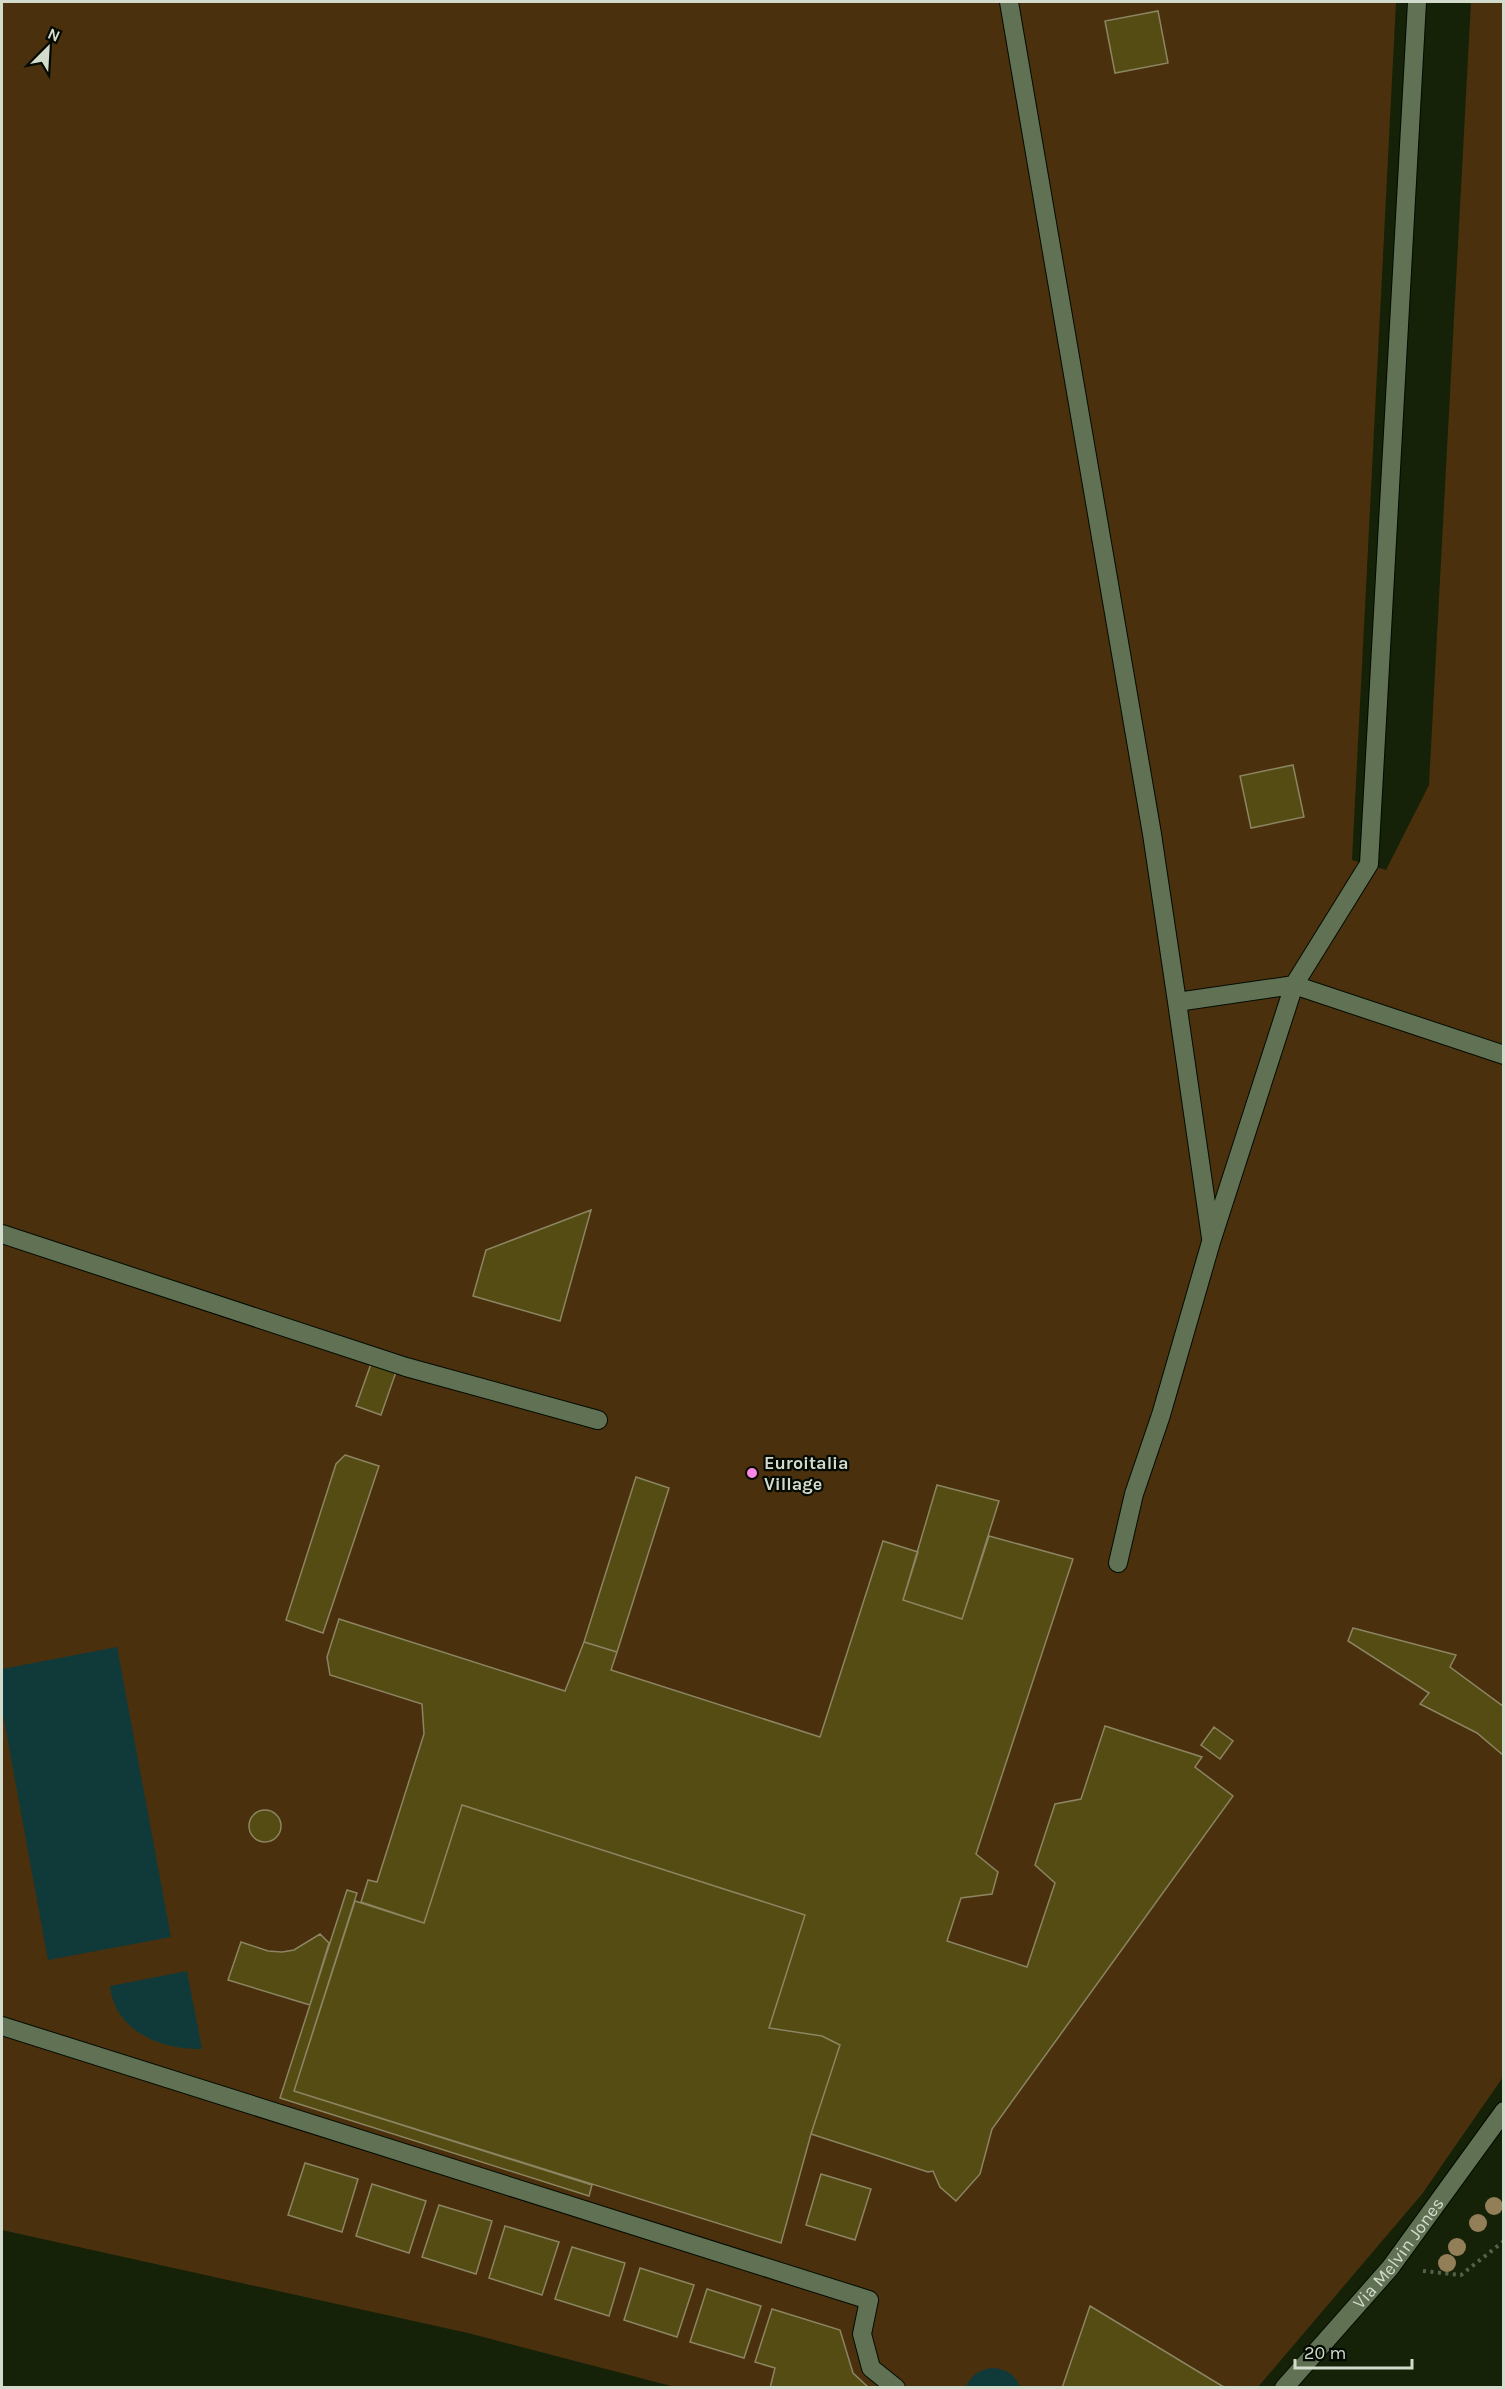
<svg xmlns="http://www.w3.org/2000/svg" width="1505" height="2389" viewBox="0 0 1505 2389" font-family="Karla,sans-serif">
  <rect width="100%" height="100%" fill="#152208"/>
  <path fill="#4b300e" d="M2 2H1396L1352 860 1386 870 1429 785 1471 2H1503V2077L1422 2194 1258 2387H675L468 2333 2 2230Z"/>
  <path fill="#103a3a" d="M117 1647 171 1937 48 1960 2 1709V1669Z
    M187 1971 202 2049C162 2050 115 2032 110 1986Z
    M993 2368C1006 2369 1016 2375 1020 2387H966C971 2375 980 2369 993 2368Z"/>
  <path fill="#544c12" stroke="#8b8563" stroke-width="1.5" d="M1158 11 1168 63 1115 73 1105 21Z
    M1293 765 1304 817 1251 828 1240 776Z
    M591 1210 560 1321 473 1296 486 1250Z
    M372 1361 397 1369 381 1415 356 1406Z
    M345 1455 379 1466 323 1633 286 1620 336 1464Z
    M636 1477 669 1488 617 1652 584 1642Z
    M937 1485 999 1501 962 1619 903 1600Z
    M989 1536 1073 1559 976 1854 998 1872 992 1894 961 1898 947 1941 1027 1967 1055 1883 1035 1865 1055 1804 1081 1799 1105 1726 1202 1757 1195 1767 1233 1796 992 2129 980 2174 956 2201 940 2187 933 2171 928 2172 811 2134 840 2045 822 2036 769 2028 805 1915 462 1805 424 1923 361 1902 368 1880 377 1882 424 1734 422 1704 330 1675 327 1657 339 1619 565 1691 584 1642 617 1652 611 1670 820 1737 883 1541 918 1552 903 1600 962 1619Z
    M1353 1628 1456 1655 1450 1667 1504 1707V1756L1477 1733 1420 1704 1429 1693 1348 1641Z
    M1214 1727 1233 1741 1220 1759 1201 1745Z
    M462 1805 805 1915 769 2028 822 2036 840 2045 811 2134 781 2243 294 2091 355 1901 424 1923Z
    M249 1826a16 16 0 1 1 32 0a16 16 0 1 1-32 0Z
    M347 1890 357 1893 294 2091 592 2185 589 2196 280 2098Z
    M320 1934 329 1943 310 2005 228 1980 241 1942 268 1951 282 1952 294 1950Z
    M305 2163 358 2179 342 2232 288 2215Z
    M821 2174 871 2189 855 2240 806 2225Z
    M372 2184 426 2201 409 2253 356 2236Z
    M439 2205 492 2221 476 2274 422 2257Z
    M505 2226 559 2242 542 2295 489 2278Z
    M572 2247 625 2263 609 2316 555 2299Z
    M640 2268 694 2285 677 2337 624 2320Z
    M707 2289 761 2306 744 2358 690 2342Z
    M1090 2306 1222 2386 1229 2388H1062Z
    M772 2309 840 2330 853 2373 869 2388H770L775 2368 755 2362Z"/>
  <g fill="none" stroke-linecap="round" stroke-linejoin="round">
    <defs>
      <path id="service" d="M1009 2 1152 834 1177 1002 1294 985 1504 1055
        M1177 1002 1211 1238
        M2 1234 406 1367 598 1420
        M1118 1563 1134 1494 1161 1415 1211 1242 1294 985 1369 864 1417 2
        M2 2026 869 2300 862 2334 871 2368 896 2388"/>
      <g id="tertiary">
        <path id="s1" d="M1284 2388 1390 2268 1504 2111"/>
      </g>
    </defs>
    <use href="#service" stroke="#020b00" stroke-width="20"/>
    <use href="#tertiary" stroke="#020b00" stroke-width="20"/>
    <path stroke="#55614a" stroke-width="4" stroke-dasharray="3 4.5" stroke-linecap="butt" d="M1423 2271 1461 2275 1504 2241"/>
    <use href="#service" stroke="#617254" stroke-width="18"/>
    <use href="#tertiary" stroke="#617254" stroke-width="18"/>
  </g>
  <g fill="#927e57">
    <circle cx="1494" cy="2206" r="9"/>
    <circle cx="1478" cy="2223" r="9"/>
    <circle cx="1457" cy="2247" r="9"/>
    <circle cx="1447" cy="2263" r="9"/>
  </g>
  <circle fill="#fb87e6" stroke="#050a02" stroke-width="2" cx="752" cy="1473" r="6"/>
  <g text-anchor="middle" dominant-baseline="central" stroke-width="4.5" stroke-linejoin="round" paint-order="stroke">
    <g font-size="18" font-weight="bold" fill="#d3dccc" stroke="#050a02" text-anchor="start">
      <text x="764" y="1463">Euroitalia<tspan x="764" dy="21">Village</tspan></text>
    </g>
    <g font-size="18" fill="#d3dccc" stroke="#050a02">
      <text stroke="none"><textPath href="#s1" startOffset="177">Via Melvin Jones</textPath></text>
    </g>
  </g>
  <rect width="1505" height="2389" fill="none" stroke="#d3dccc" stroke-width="6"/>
  <g transform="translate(48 48) rotate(24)" stroke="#050a02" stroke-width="4.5" paint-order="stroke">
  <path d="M0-4.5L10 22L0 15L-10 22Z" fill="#d3dccc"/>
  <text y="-9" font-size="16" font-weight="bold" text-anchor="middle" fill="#d3dccc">N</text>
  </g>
  <path d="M1295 2359v9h117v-9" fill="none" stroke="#d3dccc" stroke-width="3"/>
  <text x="1304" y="2359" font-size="18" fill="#d3dccc" stroke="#050a02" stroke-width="4.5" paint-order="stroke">20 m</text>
</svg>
